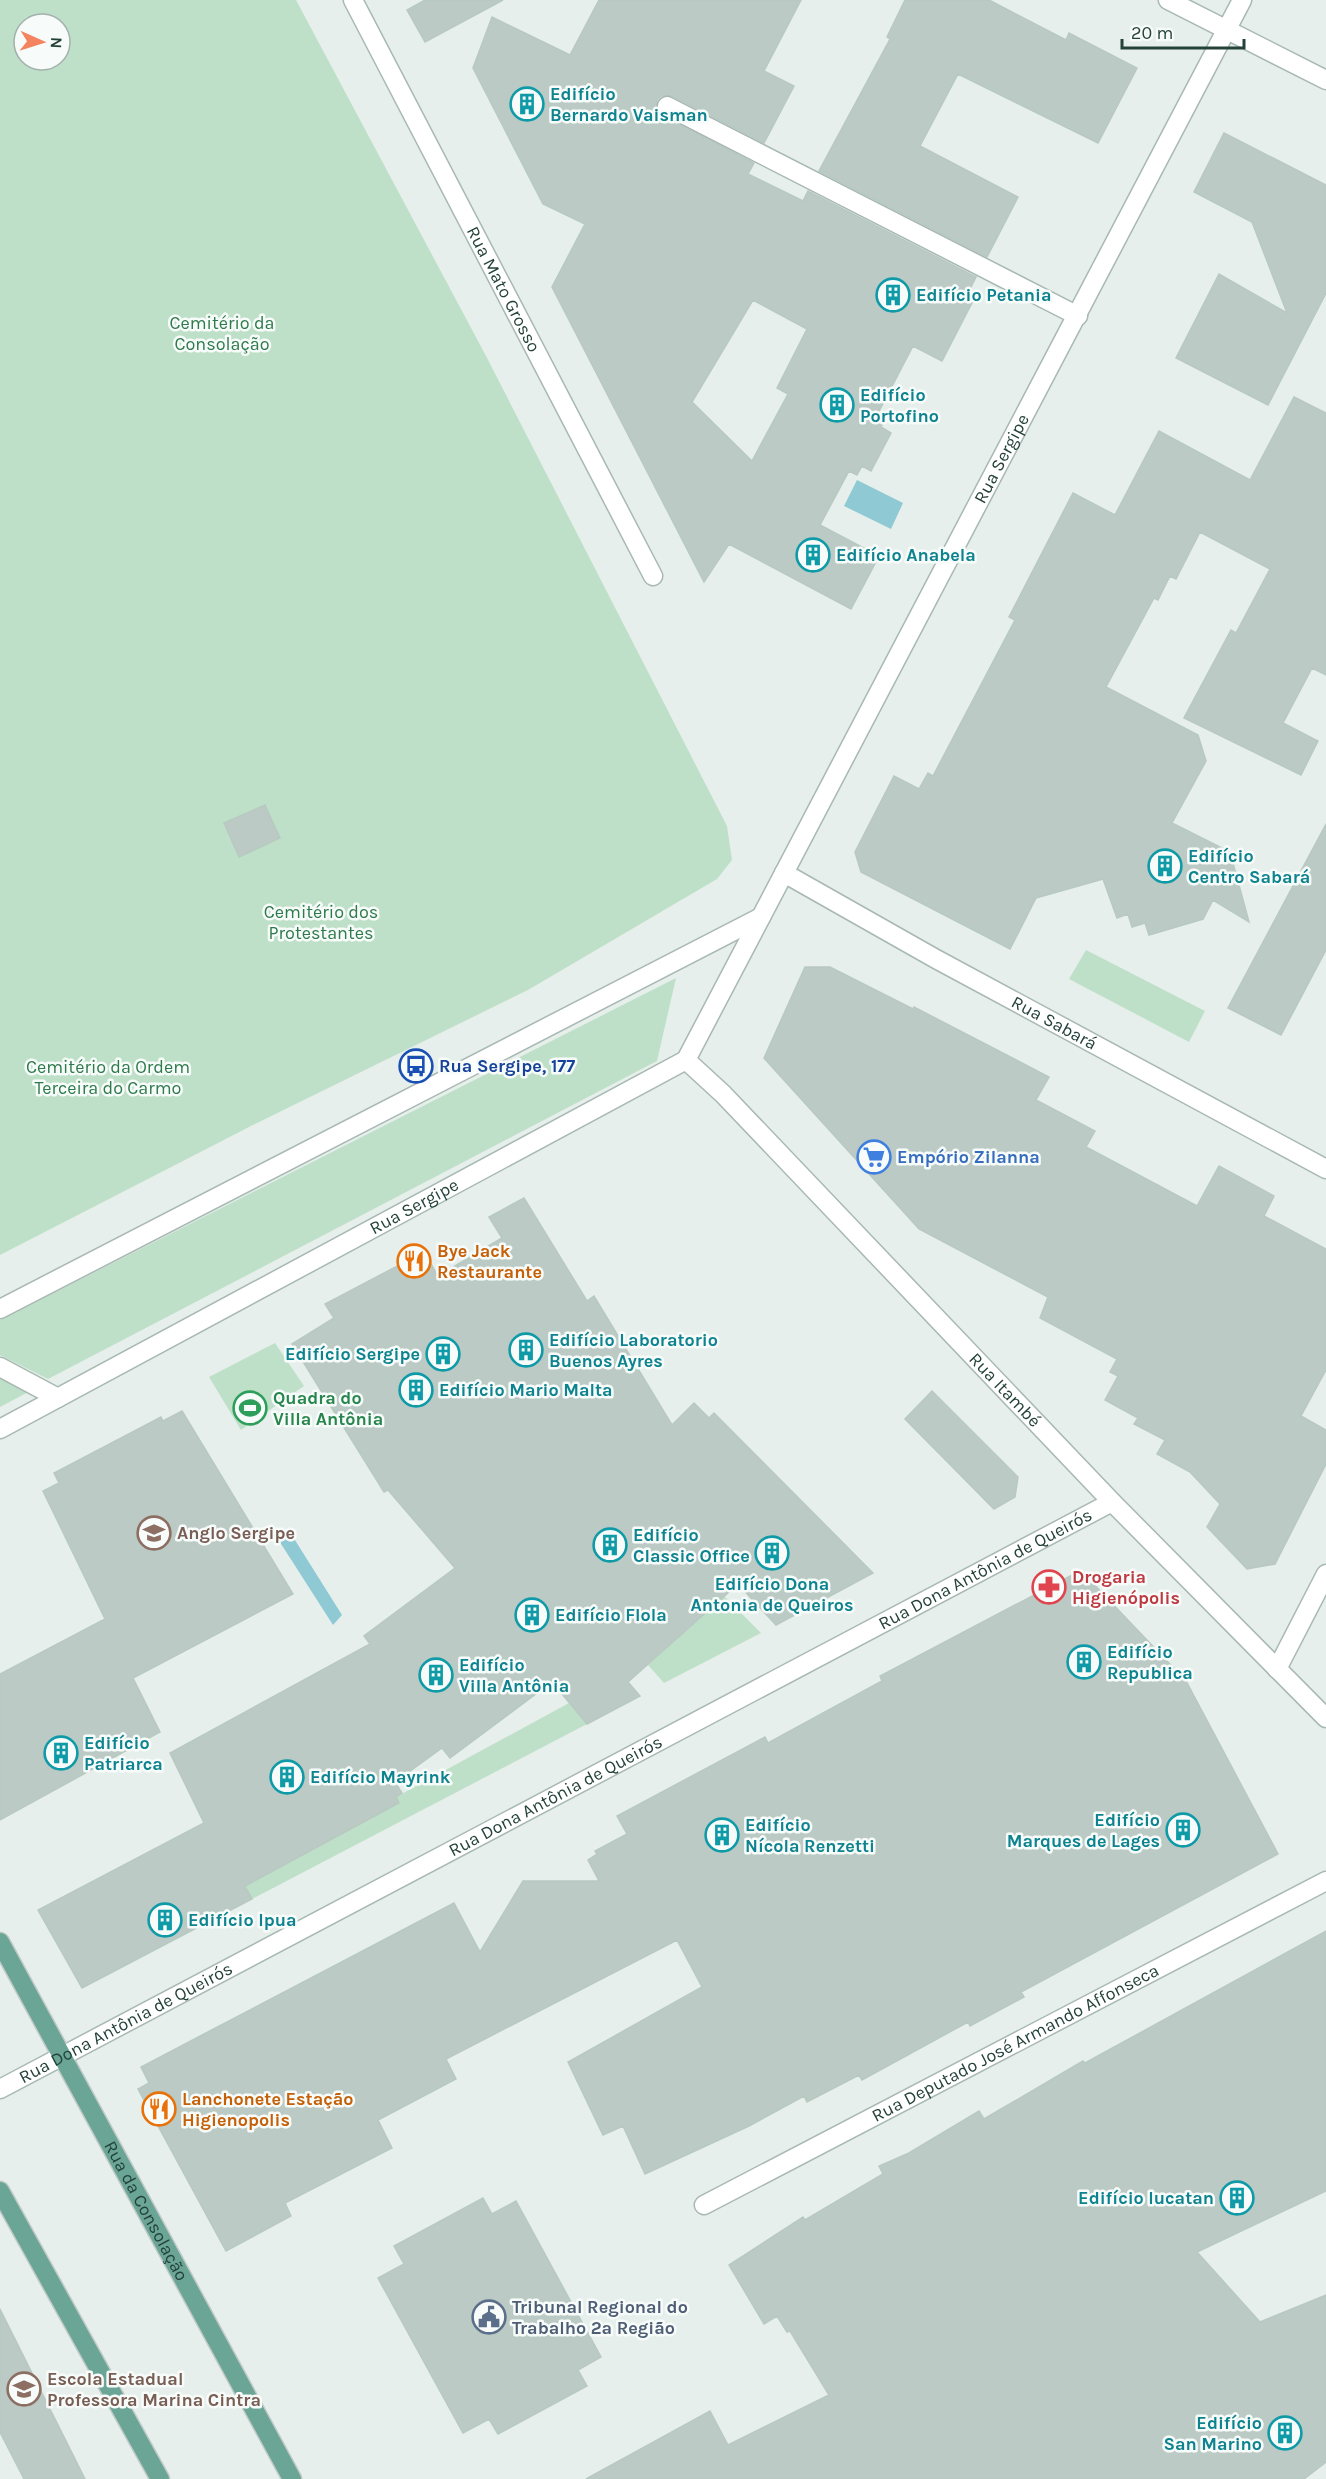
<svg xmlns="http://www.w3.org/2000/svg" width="1326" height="2479" viewBox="0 0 1326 2479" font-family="Karla,sans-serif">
  <rect width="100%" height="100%" fill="#e6efeb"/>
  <path fill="#bfe0c8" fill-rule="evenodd" d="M0 0H296L486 356 727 826 732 860 717 879 528 990 253 1125 0 1255ZM24 24H60V60H24Z
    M1086 950 1205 1011 1189 1042 1069 979Z
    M676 978 657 1061 48 1379 0 1355V1320Z
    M275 1343 304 1386 241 1430 209 1377Z
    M0 1375 32 1390 0 1407Z
    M724 1596 761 1633 664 1683 648 1665Z
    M569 1703 587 1724 252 1899 242 1879 252 1882 399 1803 396 1797Z"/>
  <path fill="#8ec9d4" d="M857 480 903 503 891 529 844 506Z
    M288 1529 342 1615 333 1625 276 1536Z"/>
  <path fill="#bbcac4" stroke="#b8c9c2" stroke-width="1.5" fill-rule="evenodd" d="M425 0H503L425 42 407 10Z
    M599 0H801L764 71 794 86 764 143 672 96H661L657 100V112L754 163 748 174 803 201 808 191 976 277 968 293 975 297 942 361 913 346 875 419 883 423 881 427 891 433 871 471 862 466 857 475 849 471 820 525 879 556 851 609 729 544 704 582 552 287 585 224 543 204 473 68 492 17 570 55ZM753 300 807 329 777 388 788 394 752 461 692 402Z
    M905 0H989L1066 40 1069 33 1137 68 1098 143 958 74 920 146 1018 197 987 257 819 171 890 39 887 37Z
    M1224 133 1326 185V293L1268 405 1176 358 1219 274 1287 313 1252 222 1194 192Z
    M1294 397 1326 413V675L1312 668 1283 723 1318 741 1301 775 1184 718 1231 630 1236 633 1270 569 1200 532 1176 579 1170 576 1158 600 1154 598 1106 687 1198 735 1206 761 1172 823 1230 852 1249 922 1213 900 1203 919 1149 935 1145 923 1132 927 1128 914 1117 918 1103 879 1036 898 1010 949 861 872 855 852 894 776 919 789 928 773 933 776 1015 620 1009 617 1073 493 1115 515 1159 431 1250 480Z
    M265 805 280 838 239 857 224 823Z
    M1326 824V950L1281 1035 1228 1008Z
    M805 967H830L913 1009 914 1007 1049 1077 1036 1100 1095 1131 1086 1147 1197 1206 1219 1166 1274 1196 1264 1216 1326 1249V1370L1301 1416 1326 1430V1464L1275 1564 1247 1569 1207 1527 1220 1504 1190 1472 1157 1454 1165 1440 1134 1424 1138 1418 1105 1400 1118 1376 1110 1372 1117 1359 1040 1318 1048 1297 919 1229 764 1058Z
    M524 1198 587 1301 594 1296 672 1425 694 1403 709 1418 714 1413 873 1573 776 1625 738 1584 628 1682 640 1696 587 1724 552 1682 450 1758 442 1748 395 1782 402 1793 396 1797 399 1803 245 1886 252 1899 82 1988 38 1910 204 1823 170 1753 370 1644 364 1636 455 1568 388 1490 384 1492 292 1344 334 1318 325 1304 424 1252 438 1276 502 1238 489 1217Z
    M932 1391 1018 1477 1015 1497 994 1509 905 1419Z
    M182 1411 293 1594 133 1678 160 1732 0 1820V1674L105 1619 43 1491 59 1483 54 1473 161 1417 163 1421Z
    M1074 1574H1084L1186 1681 1278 1854 1021 1992 1024 1997 970 2026 968 2022 862 2080 859 2075 807 2102 804 2096 749 2126 645 2174 623 2126 603 2135 568 2062 702 1987 677 1940 446 2059 456 2079 378 2120 392 2148 285 2203 291 2216 226 2251 138 2089 149 2083 141 2067 454 1903 480 1952 523 1881H599L588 1860 597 1854 595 1851 627 1834 617 1816 765 1737 768 1743 882 1681 880 1676Z
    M1326 1931V2191L1197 2252 1260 2322 1326 2295V2462L1304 2479H586L710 2411 728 2445 829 2395 790 2331 787 2332 777 2316 764 2324 729 2265 803 2217 805 2220 883 2174 879 2166 909 2153 979 2111 984 2119 1083 2061 1085 2063Z
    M483 2198 492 2214 516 2201 601 2357 578 2370 587 2386 498 2434 489 2419 463 2433 378 2278 404 2264 394 2246Z
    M0 2309 85 2479H24L0 2432Z"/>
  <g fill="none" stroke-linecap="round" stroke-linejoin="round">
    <defs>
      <g id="minor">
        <path id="s1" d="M353 0 653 576"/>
        <path d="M1168 0 1326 80"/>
        <path d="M667 106 1078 316"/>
        <path id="s2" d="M784 873 936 959 1326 1169"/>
        <path id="s3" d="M686 1060 723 1094 1112 1502 1326 1718"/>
        <path d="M0 1309 761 917"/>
        <path d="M0 1367 58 1398"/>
        <path id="s4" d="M0 1429 686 1060 1242 0"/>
        <path d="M1277 1669 1326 1574"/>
        <path id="s5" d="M0 2089 1112 1502"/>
        <path id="s6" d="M704 2205 1326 1881"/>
      </g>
      <g id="major">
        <path id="s7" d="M0 1942 292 2479"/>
        <path d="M0 2191 160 2479"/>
      </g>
    </defs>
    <use href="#minor" stroke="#a8b8b2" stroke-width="21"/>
    <use href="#major" stroke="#c2cac8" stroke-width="21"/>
    <use href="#minor" stroke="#fff" stroke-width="18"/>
    <use href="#major" stroke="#6aa596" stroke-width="18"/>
  </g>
  <defs>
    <symbol id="building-ring" viewBox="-11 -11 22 22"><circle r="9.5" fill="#f7fbf9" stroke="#0f9aa8" stroke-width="1.5"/><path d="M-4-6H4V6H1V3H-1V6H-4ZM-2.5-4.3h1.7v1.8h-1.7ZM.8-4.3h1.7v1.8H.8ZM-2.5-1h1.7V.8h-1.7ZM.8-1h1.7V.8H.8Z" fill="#0f9aa8"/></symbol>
    <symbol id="bus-ring" viewBox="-11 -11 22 22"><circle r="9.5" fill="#f7fbf9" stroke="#1a4fb4" stroke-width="1.5"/><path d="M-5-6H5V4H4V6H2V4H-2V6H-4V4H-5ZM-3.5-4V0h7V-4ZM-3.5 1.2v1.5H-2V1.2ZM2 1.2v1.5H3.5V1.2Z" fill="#1a4fb4"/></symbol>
    <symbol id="supermarket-ring" viewBox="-11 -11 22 22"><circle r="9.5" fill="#f7fbf9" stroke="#3f7fe0" stroke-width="1.5"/><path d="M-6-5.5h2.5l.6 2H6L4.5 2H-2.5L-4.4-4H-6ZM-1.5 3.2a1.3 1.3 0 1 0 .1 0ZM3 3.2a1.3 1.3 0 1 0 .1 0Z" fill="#3f7fe0"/></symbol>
    <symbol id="restaurant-ring" viewBox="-11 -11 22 22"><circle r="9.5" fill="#f7fbf9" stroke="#e8710a" stroke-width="1.5"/><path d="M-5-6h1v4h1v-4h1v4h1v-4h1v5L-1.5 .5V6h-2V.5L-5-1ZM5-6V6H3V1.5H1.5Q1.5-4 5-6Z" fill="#e8710a"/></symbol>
    <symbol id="stadium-ring" viewBox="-11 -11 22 22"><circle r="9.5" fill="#f7fbf9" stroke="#2e9e5b" stroke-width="1.5"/><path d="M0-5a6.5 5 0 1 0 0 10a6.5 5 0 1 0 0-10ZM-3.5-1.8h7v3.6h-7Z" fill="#2e9e5b"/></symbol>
    <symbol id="school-ring" viewBox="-11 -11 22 22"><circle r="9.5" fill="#f7fbf9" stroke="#8d6e63" stroke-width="1.5"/><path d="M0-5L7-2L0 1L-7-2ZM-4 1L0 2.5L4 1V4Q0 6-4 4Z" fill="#8d6e63"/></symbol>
    <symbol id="pharmacy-ring" viewBox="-11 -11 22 22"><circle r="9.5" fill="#f7fbf9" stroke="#e0444e" stroke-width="1.5"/><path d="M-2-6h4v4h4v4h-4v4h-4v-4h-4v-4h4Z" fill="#e0444e"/></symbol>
    <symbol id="civic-ring" viewBox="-11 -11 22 22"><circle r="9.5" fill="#f7fbf9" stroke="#5c6f8a" stroke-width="1.5"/><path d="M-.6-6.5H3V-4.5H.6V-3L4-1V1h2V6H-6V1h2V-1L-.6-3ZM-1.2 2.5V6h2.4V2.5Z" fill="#5c6f8a"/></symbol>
  </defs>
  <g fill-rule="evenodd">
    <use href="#building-ring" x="508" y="85" width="38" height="38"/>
    <use href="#building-ring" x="874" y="276" width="38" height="38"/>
    <use href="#building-ring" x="818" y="386" width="38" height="38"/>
    <use href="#building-ring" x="794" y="536" width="38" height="38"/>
    <use href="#building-ring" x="1146" y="847" width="38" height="38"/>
    <use href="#bus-ring" x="397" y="1047" width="38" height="38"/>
    <use href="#supermarket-ring" x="855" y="1138" width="38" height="38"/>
    <use href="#restaurant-ring" x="395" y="1242" width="38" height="38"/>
    <use href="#building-ring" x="507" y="1331" width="38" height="38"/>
    <use href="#building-ring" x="424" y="1335" width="38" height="38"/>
    <use href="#building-ring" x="397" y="1371" width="38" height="38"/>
    <use href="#stadium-ring" x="231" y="1389" width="38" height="38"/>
    <use href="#school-ring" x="135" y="1514" width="38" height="38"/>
    <use href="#building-ring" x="591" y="1526" width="38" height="38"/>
    <use href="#building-ring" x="753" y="1534" width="38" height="38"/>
    <use href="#pharmacy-ring" x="1030" y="1568" width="38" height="38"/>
    <use href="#building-ring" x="513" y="1596" width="38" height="38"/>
    <use href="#building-ring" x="1065" y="1643" width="38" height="38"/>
    <use href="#building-ring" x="417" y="1656" width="38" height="38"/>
    <use href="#building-ring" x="42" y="1734" width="38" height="38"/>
    <use href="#building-ring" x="268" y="1758" width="38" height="38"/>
    <use href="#building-ring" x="1164" y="1811" width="38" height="38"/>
    <use href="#building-ring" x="703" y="1816" width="38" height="38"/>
    <use href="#building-ring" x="146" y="1901" width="38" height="38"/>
    <use href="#restaurant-ring" x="140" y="2090" width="38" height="38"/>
    <use href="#building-ring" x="1218" y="2179" width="38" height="38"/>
    <use href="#civic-ring" x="470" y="2298" width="38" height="38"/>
    <use href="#school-ring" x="5" y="2370" width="38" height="38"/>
    <use href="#building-ring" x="1266" y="2414" width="38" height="38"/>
  </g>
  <g text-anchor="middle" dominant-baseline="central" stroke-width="5" stroke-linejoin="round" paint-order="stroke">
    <g font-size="18" font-weight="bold" fill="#0d838f" stroke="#f7fbf9" text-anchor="start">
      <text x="550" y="94">Edifício<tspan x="550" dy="21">Bernardo Vaisman</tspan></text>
      <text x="916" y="295">Edifício Petania</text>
      <text x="860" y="395">Edifício<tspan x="860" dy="21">Portofino</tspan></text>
      <text x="836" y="555">Edifício Anabela</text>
      <text x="1188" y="856">Edifício<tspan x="1188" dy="21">Centro Sabará</tspan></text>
      <text x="549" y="1340">Edifício Laboratorio<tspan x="549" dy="21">Buenos Ayres</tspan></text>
      <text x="420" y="1354" text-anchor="end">Edifício Sergipe</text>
      <text x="439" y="1390">Edifício Mario Malta</text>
      <text x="633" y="1535">Edifício<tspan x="633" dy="21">Classic Office</tspan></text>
      <text x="772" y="1584" text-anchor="middle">Edifício Dona<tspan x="772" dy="21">Antonia de Queiros</tspan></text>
      <text x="555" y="1615">Edifício Flola</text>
      <text x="1107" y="1652">Edifício<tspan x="1107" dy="21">Republica</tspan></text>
      <text x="459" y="1665">Edifício<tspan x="459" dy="21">Villa Antônia</tspan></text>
      <text x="84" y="1743">Edifício<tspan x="84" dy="21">Patriarca</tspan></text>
      <text x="310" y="1777">Edifício Mayrink</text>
      <text x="1160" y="1820" text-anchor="end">Edifício<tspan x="1160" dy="21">Marques de Lages</tspan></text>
      <text x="745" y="1825">Edifício<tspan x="745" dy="21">Nícola Renzetti</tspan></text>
      <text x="188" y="1920">Edifício Ipua</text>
      <text x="1214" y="2198" text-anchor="end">Edifício Iucatan</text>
      <text x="1262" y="2423" text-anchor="end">Edifício<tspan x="1262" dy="21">San Marino</tspan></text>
    </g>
    <g font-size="18" fill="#24423a" stroke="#f7fbf9">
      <text stroke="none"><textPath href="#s1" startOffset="326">Rua Mato Grosso</textPath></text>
      <text stroke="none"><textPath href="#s4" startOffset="1458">Rua Sergipe</textPath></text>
      <text stroke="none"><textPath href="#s2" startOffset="309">Rua Sabará</textPath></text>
      <text stroke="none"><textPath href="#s4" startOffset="470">Rua Sergipe</textPath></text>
      <text stroke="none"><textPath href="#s3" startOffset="459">Rua Itambé</textPath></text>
      <text stroke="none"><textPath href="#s5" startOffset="1114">Rua Dona Antônia de Queirós</textPath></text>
      <text stroke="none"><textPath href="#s5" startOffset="628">Rua Dona Antônia de Queirós</textPath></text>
      <text stroke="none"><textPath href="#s5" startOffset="142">Rua Dona Antônia de Queirós</textPath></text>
      <text stroke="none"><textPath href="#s6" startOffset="351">Rua Deputado José Armando Affonseca</textPath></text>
      <text stroke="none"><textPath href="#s7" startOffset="306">Rua da Consolação</textPath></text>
    </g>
    <g font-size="18" fill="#2d7a4b" stroke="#f7fbf9">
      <text x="222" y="323">Cemitério da<tspan x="222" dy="21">Consolação</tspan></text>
      <text x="321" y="912">Cemitério dos<tspan x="321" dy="21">Protestantes</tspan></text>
      <text x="108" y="1067">Cemitério da Ordem<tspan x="108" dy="21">Terceira do Carmo</tspan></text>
    </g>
    <g font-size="18" font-weight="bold" fill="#164399" stroke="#f7fbf9" text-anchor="start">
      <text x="439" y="1066">Rua Sergipe, 177</text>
    </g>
    <g font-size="18" font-weight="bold" fill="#366cbe" stroke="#f7fbf9" text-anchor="start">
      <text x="897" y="1157">Empório Zilanna</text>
    </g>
    <g font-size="18" font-weight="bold" fill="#c56008" stroke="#f7fbf9" text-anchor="start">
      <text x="437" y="1251">Bye Jack<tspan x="437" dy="21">Restaurante</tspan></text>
      <text x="182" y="2099">Lanchonete Estação<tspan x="182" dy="21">Higienopolis</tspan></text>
    </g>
    <g font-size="18" font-weight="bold" fill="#27864d" stroke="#f7fbf9" text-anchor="start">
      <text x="273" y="1398">Quadra do<tspan x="273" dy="21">Villa Antônia</tspan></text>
    </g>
    <g font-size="18" font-weight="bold" fill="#785e54" stroke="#f7fbf9" text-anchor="start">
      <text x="177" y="1533">Anglo Sergipe</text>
      <text x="47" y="2379">Escola Estadual<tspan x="47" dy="21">Professora Marina Cintra</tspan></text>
    </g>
    <g font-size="18" font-weight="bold" fill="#be3a42" stroke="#f7fbf9" text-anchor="start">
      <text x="1072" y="1577">Drogaria<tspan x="1072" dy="21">Higienópolis</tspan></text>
    </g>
    <g font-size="18" font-weight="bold" fill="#4e5e75" stroke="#f7fbf9" text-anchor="start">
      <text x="512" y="2307">Tribunal Regional do<tspan x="512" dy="21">Trabalho 2ª Região</tspan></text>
    </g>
  </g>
  <g transform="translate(42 42) rotate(93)"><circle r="28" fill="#f7fbf9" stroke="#a3b1ad" stroke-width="1.5"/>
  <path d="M0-4.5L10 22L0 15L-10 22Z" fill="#f4845f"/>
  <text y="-9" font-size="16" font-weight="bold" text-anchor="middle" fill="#24423a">N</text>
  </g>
  <path d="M1122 39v9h122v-9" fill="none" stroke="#24423a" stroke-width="3"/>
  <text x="1131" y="39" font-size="18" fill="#24423a" stroke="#f7fbf9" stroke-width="4.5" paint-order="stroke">20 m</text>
</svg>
